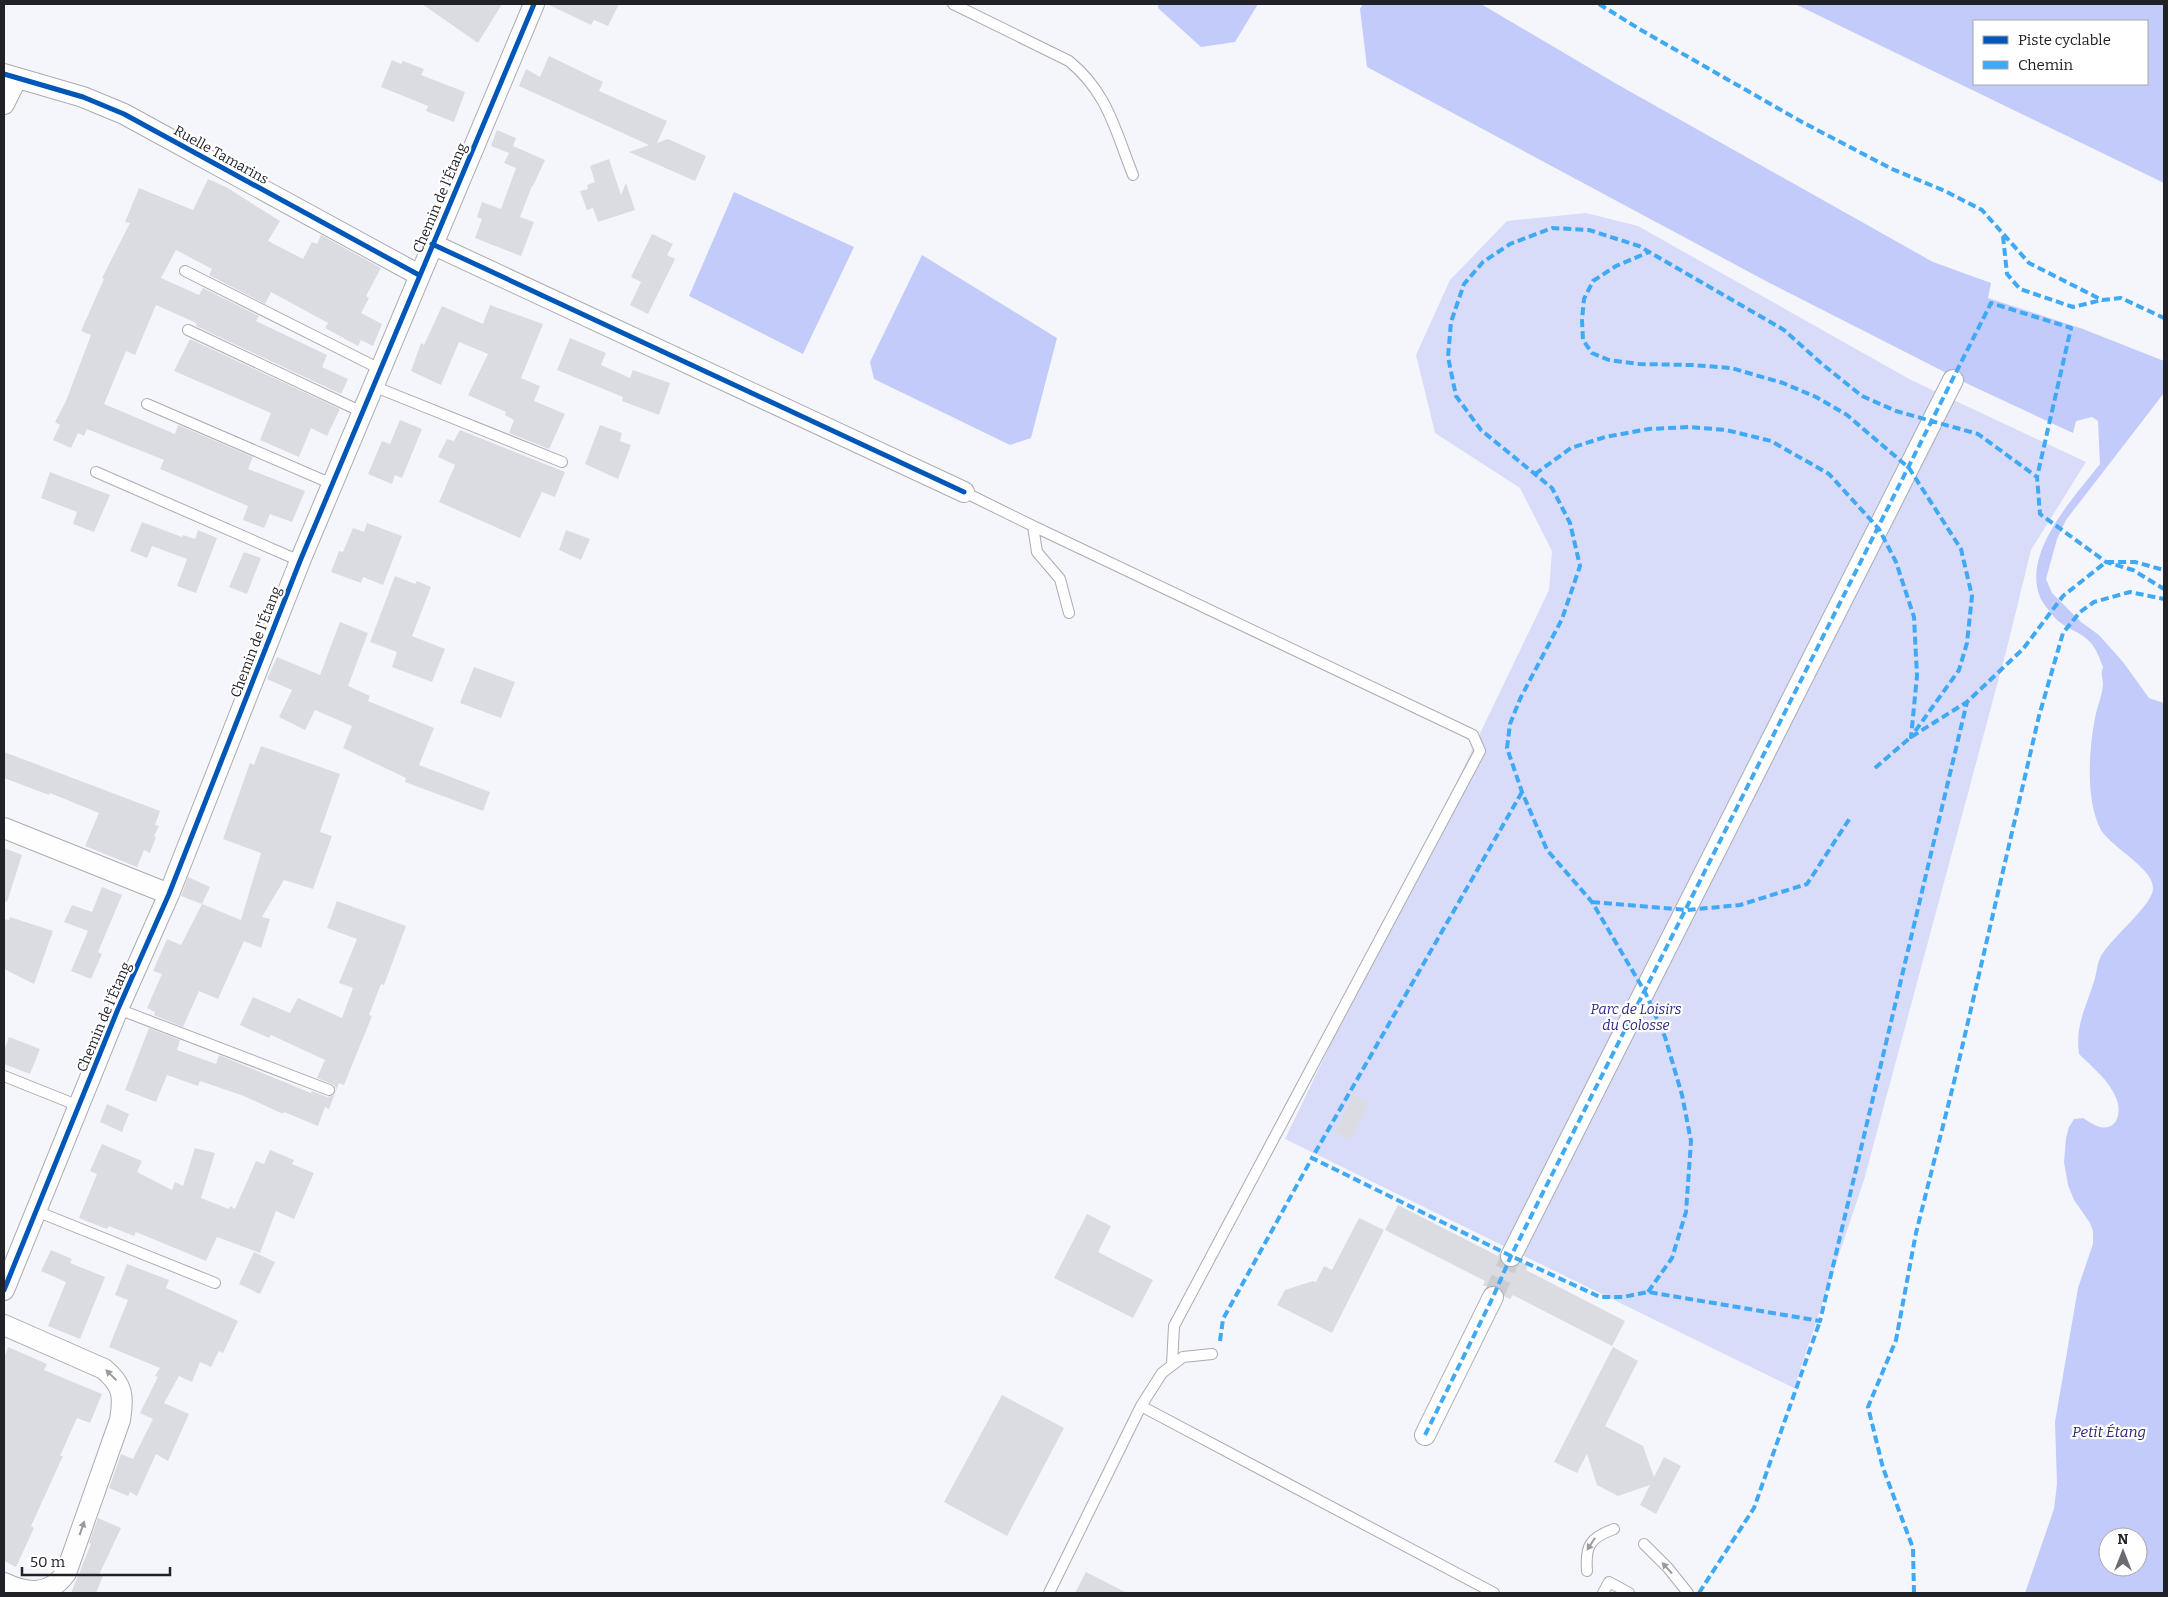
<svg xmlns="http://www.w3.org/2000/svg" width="2168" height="1597" viewBox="0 0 2168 1597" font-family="Bitter,serif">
  <rect width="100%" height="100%" fill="#f5f6fc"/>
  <path fill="#d8dcf9" d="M1586 213 1638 226 1911 380 2086 462 2031 550 2007 648 1864 1180 1794 1388 1285 1139 1549 590 1552 551 1520 488 1435 433 1416 355 1450 280 1507 221Z"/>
  <path fill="#c3cbfb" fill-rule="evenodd" d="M1158 4H1258L1235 42 1201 47 1158 8Z
    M1363 4H1481L1615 83 1933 262 1991 283 1988 298 2083 329 2164 361V393L2066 520 2057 539 2046 579 2052 593 2081 622 2099 635 2123 662 2149 698 2164 703V1593H2025L2054 1509 2057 1484 2055 1422 2078 1288 2093 1244V1231L2090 1223 2074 1200 2068 1185 2064 1162 2066 1138 2069 1127 2074 1119 2083 1118C2088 1121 2095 1126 2100 1127 2118 1131 2122 1111 2116 1098 2109 1080 2092 1067 2079 1054 2075 1025 2086 1008 2094 981 2097 973 2097 963 2101 956 2111 938 2154 904 2153 888 2153 868 2112 848 2101 830 2085 800 2089 750 2095 718 2097 707 2102 696 2103 685 2103 676 2100 676 2103 667 2100 659 2096 649 2091 643 2081 631 2063 628 2054 617 2049 610 2041 602 2039 594 2024 550 2075 496 2100 464L2098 421 2092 417 2076 421 2073 433 1972 386 1764 280 1367 67 1360 9ZM2108 1537H2138V1567H2108Z
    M1795 4H2164V183ZM2147 21V84H1974V21Z
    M734 192 854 247 803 354 689 296Z
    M922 255 1057 338 1031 438 1010 445 874 379 870 362Z"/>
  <path fill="#dbdce2" d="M422 4H502L478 43Z
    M547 4H619L608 26 594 20 591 25Z
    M549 56 603 82 599 91 667 121 657 143 668 139 706 156 695 181 629 152 649 145 519 86 526 69 540 77Z
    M392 60 401 64 403 61 424 69 421 75 465 92 454 122 426 111 428 106 381 87Z
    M497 130 516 138 513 146 545 160 533 186H532L520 217 534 222 521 256 475 238 482 219 477 217 482 202 501 209 516 168 504 163 509 153 491 146Z
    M609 159 621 195 626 183 635 210 598 222 593 208 587 210 580 191 588 189 587 185 595 182 590 166Z
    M208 179 226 187 280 221 268 241 303 259 312 242 317 244 321 235 381 268 366 296 369 298 361 313 382 324 373 346 361 340 358 346 325 328 328 323 271 292 265 304 209 275 212 269 176 250 161 278 199 295 203 288 259 316 256 321 327 355 322 367 348 379 341 394 196 326 197 324 192 321 156 305 135 355 126 351 104 404 175 434 178 425 253 457 248 469 305 491 292 522 270 514 264 528 243 520 248 506 160 469 164 460 87 429 84 436 78 433 71 448 53 440 60 425 55 422 66 401 91 335 81 331 104 279 102 278 130 223 125 222 139 188 193 210Z
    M652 234 673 244 667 255 675 259 648 314 630 305 641 282 631 277Z
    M490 305 543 324 521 378 540 386 534 401 565 414 549 449 509 433 514 420 505 415 506 412 468 395 488 354 459 342 441 385 411 371 421 343 424 345 442 306 483 324Z
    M570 338 606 353 601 365 630 378 633 370 670 383 659 415 622 401 623 397 557 370Z
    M190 339 340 409 327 436 311 428 299 457 260 440 271 413 174 371Z
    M400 420 422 429 402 478 395 475 392 484 368 474 382 441 390 444Z
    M600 425 622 433 620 441 631 445 618 479 585 464Z
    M460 430 565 472 555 497 542 492 520 538 439 502 455 465 438 457 447 439 454 441Z
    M50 472 110 495 94 532 73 524 77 512 41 498Z
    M142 522 182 537 183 535 195 539 198 530 217 538 196 593 177 586 187 559 152 546 147 558 130 551Z
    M367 523 402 536 383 585 363 577 361 583 331 572 339 551 343 552 353 528 364 532Z
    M566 530 590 539 581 560 559 550Z
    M244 552 261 558 247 594 229 587Z
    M395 576 415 584 417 581 431 587 412 636 445 649 432 682 392 667 397 652 370 642Z
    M340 622 368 633 348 686 370 696 368 701 434 728 419 765 490 792 483 811 405 782 406 778 343 748 352 726 315 710 305 730 279 717 292 690 267 679 277 657 320 675Z
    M474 667 515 682 501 718 460 703Z
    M261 746 340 774 320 832 332 836 313 889 284 880 262 917 270 919 261 948 244 941 218 999 199 991 183 1027 154 1015 155 1012 147 1008 162 974 153 971 167 939 181 945 202 904 241 920 261 853 223 839 250 763 254 765Z
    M4 752 160 811 155 825 159 826 154 836 156 837 150 853 144 850 137 867 85 846 99 813 50 793 49 795 4 778Z
    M4 848 22 855 7 902 4 901Z
    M188 877 210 887 202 904 181 896Z
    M102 887 122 895 98 952 102 954 91 979 71 971 88 931 64 922 72 905 92 912Z
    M337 901 406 926 384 985 381 984 369 1015 372 1016 344 1085 339 1083 329 1109 325 1107 318 1126 284 1112 283 1114 244 1096 200 1081 198 1086 167 1075 156 1102 125 1090 149 1028 180 1040 177 1050 216 1064 219 1055 311 1093 312 1091 327 1097 334 1095 336 1089 334 1085 317 1078 325 1060 271 1035 269 1038 240 1025 253 997 290 1013 298 998 342 1018 353 988 339 983 357 939 327 928Z
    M10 917 53 931 34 984 4 969V919L9 920Z
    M9 1037 40 1049 30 1074 4 1064V1051Z
    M1353 1095 1369 1103 1351 1140 1335 1132Z
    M107 1104 129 1114 122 1132 100 1122Z
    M102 1144 142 1161 137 1172 172 1190 175 1182 183 1186 195 1148 215 1153 201 1198 229 1209 230 1206 235 1209 256 1161 264 1164 270 1150 294 1160 292 1164 314 1173 294 1219 276 1211 260 1253 217 1237 206 1261 136 1232 134 1236 109 1226 107 1229 79 1218 97 1174 90 1171Z
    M1398 1205 1498 1256 1500 1252 1501 1262 1505 1266 1512 1268 1521 1262 1528 1265 1526 1270 1625 1321 1612 1346 1513 1295 1510 1299 1505 1297 1503 1290 1498 1286H1483L1485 1281 1385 1230Z
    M1087 1214 1111 1226 1098 1252 1153 1280 1133 1318 1054 1278Z
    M1359 1218 1384 1230 1332 1333 1277 1305 1285 1290 1313 1281 1316 1282 1324 1266 1332 1270Z
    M51 1250 72 1259 70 1263 105 1277 80 1339 48 1326 66 1282 41 1271Z
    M254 1252 275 1262 260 1294 239 1284Z
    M127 1264 169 1280 166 1288 238 1321 223 1353 219 1351 211 1367 200 1362 192 1382 179 1376 164 1403 189 1414 168 1461 156 1454 137 1496 130 1492 128 1496 109 1488 121 1454 133 1459 153 1419 140 1413 158 1377 155 1376 160 1368 109 1347 128 1300 115 1295Z
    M8 1347 47 1364 44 1370 102 1394 90 1423 77 1418 60 1456H63L31 1526 34 1528 16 1567 4 1561V1358Z
    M1613 1347 1638 1361 1605 1426 1643 1446 1654 1477 1664 1457 1681 1466 1656 1514 1640 1505 1650 1485 1618 1496 1597 1485 1587 1454 1577 1473 1554 1462Z
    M1002 1395 1064 1428 1007 1536 944 1502Z
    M98 1518 121 1528 99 1575 103 1576 96 1593H71L91 1544 89 1543Z
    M1086 1572 1127 1593H1075Z"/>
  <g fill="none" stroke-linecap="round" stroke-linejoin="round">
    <path stroke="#cbccd2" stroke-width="20" stroke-dasharray="20 10" stroke-linecap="butt" d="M1493 1297 1511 1256"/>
    <defs>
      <path id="lane" d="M953 4 1069 61C1108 93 1115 130 1133 175
        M185 271 380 369
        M188 330 362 412
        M373 386 562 462
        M147 404 332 484
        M96 472 300 561
        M964 492 1033 526
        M1069 613 1060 579 1037 552 1033 526 1473 735 1480 751 1174 1326 1172 1365
        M118 1009 329 1090
        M4 1076 79 1106
        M36 1211 215 1283
        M1141 1406 1494 1593
        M1644 1544 1668 1568 1688 1593
        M1587 1571C1585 1545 1590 1538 1614 1529
        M1049 1593 1141 1406 1162 1373 1183 1357 1212 1354
        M1603 1593 1609 1582 1629 1593"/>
      <path id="street" d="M4 74 83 97 124 114 419 275
        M4 104 17 78
        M432 244 964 492
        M4 828 169 894
        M1511 1256 1953 380
        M4 1290 118 1009 169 894 300 561 534 4
        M4 1325 104 1369C123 1385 124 1396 120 1420L66 1573C50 1596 27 1594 4 1583
        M1425 1435 1493 1297"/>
    </defs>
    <use href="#lane" stroke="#abacb2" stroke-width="12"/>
    <use href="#street" stroke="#abacb2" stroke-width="22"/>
    <use href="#lane" stroke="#fefeff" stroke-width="10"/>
    <use href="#street" stroke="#fefeff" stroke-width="20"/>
    <path stroke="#3fa9f5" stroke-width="4" stroke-dasharray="8 4" stroke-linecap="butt" d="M1599 4 1641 30 1802 122 1892 169 1945 191 1982 210 2029 263 2102 300 2121 298 2164 318
      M2003 236 2007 274 2020 289 2073 307 2102 300
      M1535 474 1571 448 1605 437 1649 429 1689 427 1726 430 1771 441 1829 474 1879 529 1896 562 1914 617 1917 676 1911 737 1959 670 1967 643 1972 596 1961 549 1909 468 1847 415 1816 397 1783 383 1731 368 1692 365 1639 364 1609 360 1592 353 1583 340 1582 320 1584 299 1593 281 1616 266 1649 252
      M1875 768 1911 737 1967 702 2023 649 2063 596 2106 562H2135L2164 570
      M1522 792 1312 1158 1511 1256 1600 1297H1623L1648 1292 1820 1321 1967 702
      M1592 902 1687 910 1740 905 1807 884 1850 818
      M1648 1292 1672 1258 1686 1212 1691 1141 1682 1095 1665 1037 1645 992 1592 902 1547 850 1522 792 1507 748 1510 724 1520 699 1562 619 1580 566 1570 523 1552 488 1481 430 1456 396 1448 357 1451 322 1464 284 1483 262 1510 244 1552 228 1589 230 1639 246 1784 330 1822 364 1862 396 1896 411 1978 434 2037 477 2040 514 2106 562 2133 570 2164 589
      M1220 1341 1223 1319 1312 1158
      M1425 1435 1493 1297 1511 1256 1991 303 2071 328 2037 477
      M1699 1593 1754 1508 1820 1321
      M1914 1593 1913 1548 1883 1468 1868 1407 1896 1340 1916 1233 1954 1082 2039 716 2063 633 2080 612 2094 602 2130 592 2164 599"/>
    <defs>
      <path id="cycleway" d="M4 74 83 97 124 114 419 275
        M432 244 964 492
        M4 1290 118 1009 169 894 300 561 534 4"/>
    </defs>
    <use href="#cycleway" stroke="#fff" stroke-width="8"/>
    <use href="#cycleway" stroke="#0057b8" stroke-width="5"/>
  </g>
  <defs><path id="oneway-solid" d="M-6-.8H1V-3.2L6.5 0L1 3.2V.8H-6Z" transform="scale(1.25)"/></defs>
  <g fill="#9b9b9e">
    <use href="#oneway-solid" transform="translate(111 1375) rotate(-136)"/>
    <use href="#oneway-solid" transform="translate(82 1528) rotate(-71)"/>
    <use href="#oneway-solid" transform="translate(1591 1544) rotate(123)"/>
    <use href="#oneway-solid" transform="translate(1667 1568) rotate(-133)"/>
  </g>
  <g text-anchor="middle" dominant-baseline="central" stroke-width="4.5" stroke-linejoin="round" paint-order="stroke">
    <g font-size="14" fill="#212228" stroke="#fff">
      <text transform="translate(221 155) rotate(29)">Ruelle Tamarins</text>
      <text transform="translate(440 198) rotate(-67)">Chemin de l'Étang</text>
      <text transform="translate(256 642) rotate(-69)">Chemin de l'Étang</text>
      <text transform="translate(104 1017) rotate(-67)">Chemin de l'Étang</text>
    </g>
    <g font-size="14" font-style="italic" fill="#2d2884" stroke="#fff">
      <text x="1636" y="1009">Parc de Loisirs<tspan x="1636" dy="16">du Colosse</tspan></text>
    </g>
    <g font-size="15" font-style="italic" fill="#2d2783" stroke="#fff">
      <text x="2109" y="1432">Petit Étang</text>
    </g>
  </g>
  <rect width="2168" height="1597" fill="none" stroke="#212228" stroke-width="10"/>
  <rect x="1973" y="20" width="175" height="65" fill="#ffffff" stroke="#a6a7a9"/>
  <rect x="1983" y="36" width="25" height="8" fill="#0057b8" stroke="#a6a7a9"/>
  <text x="2018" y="45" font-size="15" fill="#212228">Piste cyclable</text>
  <rect x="1983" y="61" width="25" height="8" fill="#3fa9f5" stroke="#a6a7a9"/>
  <text x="2018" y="70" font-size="15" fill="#212228">Chemin</text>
  <g transform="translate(2123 1552)"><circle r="24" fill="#ffffff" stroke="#a6a7a9"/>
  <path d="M0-4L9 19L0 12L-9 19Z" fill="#6b6c72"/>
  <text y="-8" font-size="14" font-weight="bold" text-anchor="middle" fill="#212228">N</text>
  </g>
  <path d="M22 1567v8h148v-8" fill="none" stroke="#212228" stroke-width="2.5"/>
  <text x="30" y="1567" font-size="15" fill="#212228" stroke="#ffffff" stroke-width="4" paint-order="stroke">50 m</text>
</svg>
